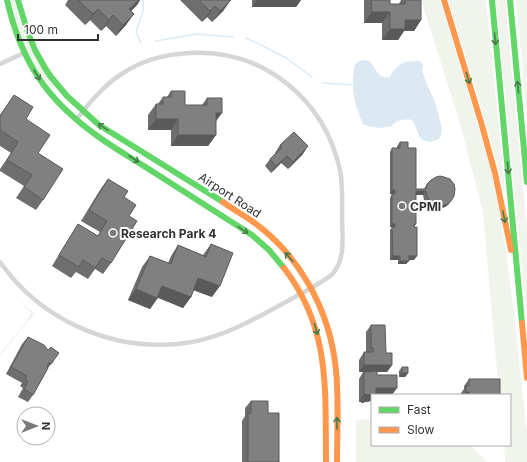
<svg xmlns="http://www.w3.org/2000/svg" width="527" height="462" viewBox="0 0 527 462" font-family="Inter,sans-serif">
  <rect width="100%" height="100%" fill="#fff"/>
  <path fill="#f0f4ed" d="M11 0H15C22 34 35 60 55 88L54 89C49 84 43 79 39 73 25 55 15 23 11 0Z
    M421 0H440L489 162 498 202 505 243 515 322 527 434V462H505L504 445H510V395H499L483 212 459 120Z
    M448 0H486L505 189H503C488 125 467 63 448 0Z
    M496 0H505L527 229V320Z
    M516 0H527V118Z
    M15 296 35 314 23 327 0 357V354L25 323 31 313Z
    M372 419V445H471L487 462H356V420Z"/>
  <path fill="#dce9f3" d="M365 60 369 61C376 67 378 80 390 77 399 62 403 61 420 61L423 65 422 71 428 87 435 102 442 128 441 135 439 139 434 141 429 142 425 141 420 138 414 123 412 120C408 119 400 119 396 122 394 123 393 125 391 126 382 129 372 128 363 124 354 105 350 85 355 64L360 61Z"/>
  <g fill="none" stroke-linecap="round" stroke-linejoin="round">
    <path stroke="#dce9f3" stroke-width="1.5" d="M246 38 265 47 286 58 312 77
      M156 41 197 34 233 37
      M141 43 136 32 143 11V0
      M323 83 353 85"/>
    <path stroke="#d6d6d6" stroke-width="4.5" d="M0 64 24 53
      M0 262C40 319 108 350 177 344 213 341 242 326 273 309 289 300 305 292 321 282 325 279 331 277 334 272 346 257 342 234 342 216 342 201 343 185 340 170 324 99 264 49 190 53 167 54 143 60 123 73 104 85 90 102 76 120"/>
    <path stroke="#63d668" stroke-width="6" d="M7 0C21 61 46 99 96 135 112 147 130 157 147 168 182 190 217 213 252 235L269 250 284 268
      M18 0 27 30 35 50 45 68 51 77 67 96 99 125 223 202
      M492 0 522 323
      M510 0 527 182"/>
    <path stroke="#ff974d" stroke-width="6" d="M444 0 481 122 495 173 511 250
      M223 202C231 208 240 213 249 219 299 253 330 310 336 370 339 400 337 432 337 462
      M284 268C331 329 325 390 326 462
      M522 323 527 378"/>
  </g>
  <path fill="#6e6e6e" d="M68 0H140L137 5 131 11 126 25 116 36 106 26 101 31 90 20 85 25 65 5Z
    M180 0H230L223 11 212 22 207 17 202 22Z
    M252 0H301L296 7H252Z
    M364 0H390V4H399L401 0H421V20L414 31H404L398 40H382V23H364Z
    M171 91 185 105H202L207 98 216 122V135L208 146H171V130H148V115L156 104H158L163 97H167Z
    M14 95 26 119 38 153 43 200 36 210 16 198 24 186 0 171V169L11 153 0 146V115Z
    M400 142 408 148 416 189H424L425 187 431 180 449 204 445 207 438 209 432 208 427 205 424 200 423 195H416V224L414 227V260H409L406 264H398V260H390V230L392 227H390V198L392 194H390V152L392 148H397V146Z
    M280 145 303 154 288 169 281 163 271 173 265 166 270 159 275 154V153Z
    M108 179 124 197 129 216 111 263 103 274 95 269 88 279 76 272 71 278 52 266 71 235 78 224 98 236 100 232 81 221 100 190Z
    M211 244 212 297 193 290 191 297 183 308 158 298 150 309 128 300 142 267 150 256 168 263 171 256 178 245 203 255Z
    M371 325 392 365 387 372H377L372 395V400L371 401 361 403V402H359V379L363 372H359V360L364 352H366V332Z
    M28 337 54 361 48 368 33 395 28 402 18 397 23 388 20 386 22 383 6 374 22 344Z
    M402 367 408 373 405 377H399V371Z
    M469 379 500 395H461V393L464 389V386Z
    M251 401 279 462H242V421L245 416V408Z"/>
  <path fill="#5a5a5a" d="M139 0H140L137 5 122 20 129 9Z
    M231 0 223 11 212 22 220 11Z
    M257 0H301L296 7H252Z
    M215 6 207 17 202 22 210 11Z
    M98 9 90 20 85 25 93 14Z
    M372 12H390L382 23H364Z
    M134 14 126 25 116 36 123 25Z
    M113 15 106 26 101 31 109 20Z
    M405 20H421L414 31H404L398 40H382L390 29Z
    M216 113H222L214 124Z
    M156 119H178L171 130H148Z
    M178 135H216L208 146H171Z
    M308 146 303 154 288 169 293 162Z
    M287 156 281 163 271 173 276 166Z
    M392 190H395L393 194H390Z
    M416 191H426L423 195H414Z
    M451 201 449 204 445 207 438 209 432 208 434 204Z
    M392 224H395L393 227H390Z
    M393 256H400L398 260H390Z
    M409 256H417L414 260H406Z
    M400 261H409L406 264H398Z
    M198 278 220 286 212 297 191 289Z
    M162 286 191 297 183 308 155 296Z
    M136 289 157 298 150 309 128 300Z
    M364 365H392L387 372H359Z
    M402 373H408L405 377H399Z
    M376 388H397L392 395H372V400L371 401 361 403 366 395Z
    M466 392H469L467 395H464Z
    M364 394H366L361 402H359Z"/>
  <path fill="#808080" stroke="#5a5a5a" d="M78 0H139L129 9 134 14 123 25 113 15 109 20 98 9 93 14Z
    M199 0H231L220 11 215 6 210 11Z
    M371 0H390V4H405V0H421V20H405V29H390V12H372Z
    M171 91H185V105H207V98H222V113H216V135H178V119H156V104H163V97H171Z
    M14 95 33 107 26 119 50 135 38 153 63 169 43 200 24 187 32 175 7 160 18 142 0 130V116Z
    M294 132 308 146 293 162 287 156 276 166 270 159 282 148 280 145Z
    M400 142H408V148H416V189H426L427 184 431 180 436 177 440 176 444 177 450 179 454 184 455 189 454 196 451 201 448 204 441 206 434 204 430 201 427 196 426 191H416V224H414V227H417V256H409V261H400V256H393L392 227H395V224H392V194H395V190H392V148H400Z
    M108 179 128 191 124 197 136 205 129 216 137 221 111 263 102 258 95 268 83 260 79 267 59 255 78 224 98 236 107 221 89 210Z
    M211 244 233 253 220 286 198 278 191 297 162 286 157 298 136 289 150 256 171 264 178 245 206 257Z
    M371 325H385L386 353H392V365H364V352H373V348H371Z
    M28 337 44 345 48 350 51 347 59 353 51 364 49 362 47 367 48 368 33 395 24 389 28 381 25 379 27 376 11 367Z
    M402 367H408V373H402Z
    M377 371V375H397V388H376V394L366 395V394H364V372Z
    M469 379H500V395H469V392H466V386H469Z
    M251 401H268V413H279V462H248V413H251Z"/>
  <defs><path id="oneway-shaft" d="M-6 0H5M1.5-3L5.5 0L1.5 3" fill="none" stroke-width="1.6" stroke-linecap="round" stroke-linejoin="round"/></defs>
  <g stroke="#487c4a">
    <use href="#oneway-shaft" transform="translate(495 39) rotate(85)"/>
    <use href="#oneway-shaft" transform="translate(37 75) rotate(58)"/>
    <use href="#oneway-shaft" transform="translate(468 78) rotate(73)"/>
    <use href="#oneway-shaft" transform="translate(518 87) rotate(-95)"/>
    <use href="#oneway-shaft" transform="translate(103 127) rotate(-146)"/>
    <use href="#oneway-shaft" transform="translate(134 159) rotate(33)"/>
    <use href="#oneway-shaft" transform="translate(508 168) rotate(84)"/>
    <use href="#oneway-shaft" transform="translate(504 217) rotate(79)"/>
    <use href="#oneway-shaft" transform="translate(243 230) rotate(34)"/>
    <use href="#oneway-shaft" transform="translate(289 257) rotate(-131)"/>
    <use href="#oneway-shaft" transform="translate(316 329) rotate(73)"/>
    <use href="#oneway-shaft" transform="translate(337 423) rotate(-90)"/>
  </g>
  <g fill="#7a7a7a" stroke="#fff" stroke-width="1.5">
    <circle cx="402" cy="206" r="4"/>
    <circle cx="113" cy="233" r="4"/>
  </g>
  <g text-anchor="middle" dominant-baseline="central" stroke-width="4" stroke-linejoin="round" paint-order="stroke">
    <g font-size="12" fill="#323232" stroke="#fff">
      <text transform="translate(230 195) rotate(33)">Airport Road</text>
    </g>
    <g font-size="12" font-weight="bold" fill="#323232" stroke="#fff" text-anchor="start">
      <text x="410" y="206">CPMI</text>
      <text x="121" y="233">Research Park 4</text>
    </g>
  </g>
  <rect x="371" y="394" width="140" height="52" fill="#ffffff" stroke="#adadad"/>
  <rect x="379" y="407" width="20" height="6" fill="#63d668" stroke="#adadad"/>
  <text x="407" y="414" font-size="12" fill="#323232">Fast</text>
  <rect x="379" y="427" width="20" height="6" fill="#ff974d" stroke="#adadad"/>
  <text x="407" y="434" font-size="12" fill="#323232">Slow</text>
  <g transform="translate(36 426) rotate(90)"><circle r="19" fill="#ffffff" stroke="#adadad"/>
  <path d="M0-3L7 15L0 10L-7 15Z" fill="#7a7a7a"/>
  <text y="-6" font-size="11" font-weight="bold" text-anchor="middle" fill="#323232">N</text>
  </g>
  <path d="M18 34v6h80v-6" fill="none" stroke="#323232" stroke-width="2"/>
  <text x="24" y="34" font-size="12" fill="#323232" stroke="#ffffff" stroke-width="3" paint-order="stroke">100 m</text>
</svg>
